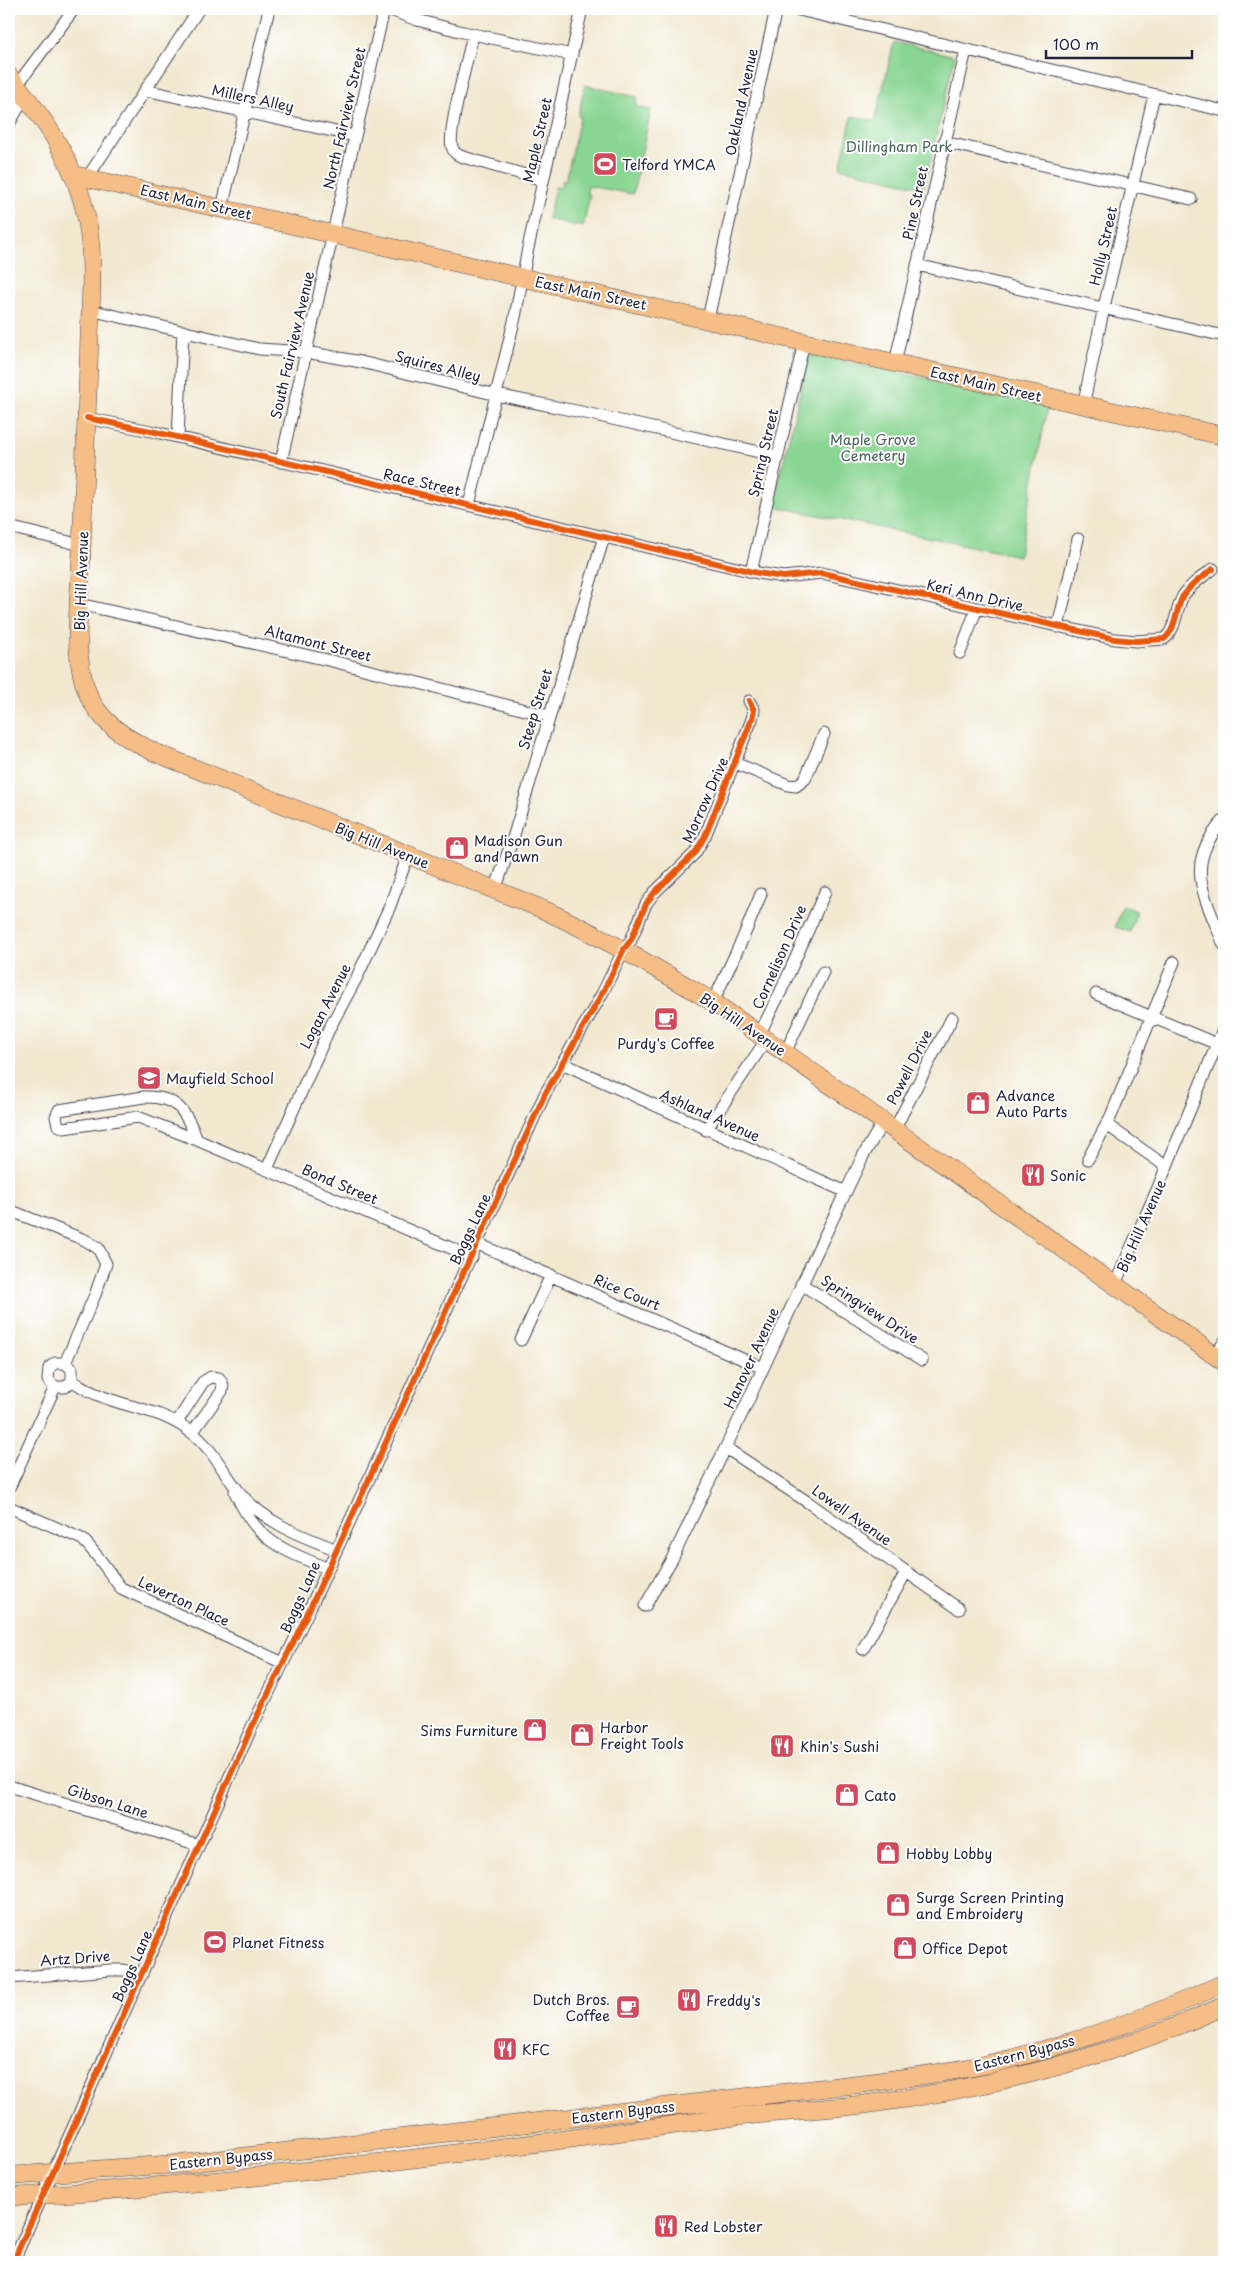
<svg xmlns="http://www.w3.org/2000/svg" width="1233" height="2271" viewBox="0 0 1233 2271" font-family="'Playpen Sans',sans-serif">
  <rect width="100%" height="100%" fill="#fff"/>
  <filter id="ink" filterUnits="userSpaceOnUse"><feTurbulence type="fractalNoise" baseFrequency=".02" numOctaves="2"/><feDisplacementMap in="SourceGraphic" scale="10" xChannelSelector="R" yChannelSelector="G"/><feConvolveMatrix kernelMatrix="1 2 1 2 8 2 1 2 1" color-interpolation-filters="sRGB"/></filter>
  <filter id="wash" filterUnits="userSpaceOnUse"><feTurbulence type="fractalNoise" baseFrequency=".0096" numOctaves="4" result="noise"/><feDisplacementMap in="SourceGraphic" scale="20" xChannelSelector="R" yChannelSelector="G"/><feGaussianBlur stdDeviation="1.12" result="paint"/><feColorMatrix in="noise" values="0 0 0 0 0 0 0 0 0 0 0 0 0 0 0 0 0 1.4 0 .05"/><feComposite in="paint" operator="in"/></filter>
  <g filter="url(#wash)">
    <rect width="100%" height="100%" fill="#f2e8d0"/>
    <path fill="#89d592" stroke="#567c66" d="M894 42 955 56 924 188 840 168 852 116 875 121Z
      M585 85 637 97 636 107 651 110 633 194 588 186 587 194 590 195 583 227 548 219 555 187 561 188 563 179 566 180 580 117 578 116Z
      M809 354 1048 404 1019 556 773 506Z
      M1123 906 1137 911 1130 932 1115 927Z"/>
  </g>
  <g filter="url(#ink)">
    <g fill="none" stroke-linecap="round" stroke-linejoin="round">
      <defs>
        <path id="minor" d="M388 9 417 20 463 32 572 55
          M795 9 1224 111
          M473 34C469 55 447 131 452 147 454 153 457 155 463 157L543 180
          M17 85 74 9
          M145 90 355 136
          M9 124 25 96
          M944 142 1191 199
          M87 178 199 9
          M222 208 269 9
          M917 265 1224 336
          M90 310 259 349 306 352 361 362 497 395 581 412 777 456
          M708 319 776 9
          M895 363 966 50
          M1083 406 1104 307 1154 95
          M87 418 151 431 758 573 783 577 822 573 1115 639 1136 641 1164 639C1177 629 1175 610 1183 596 1190 585 1202 577 1213 569
          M178 437 183 331
          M281 462 384 9
          M469 505 515 317 528 248 582 9
          M9 527 81 545
          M751 572 804 342
          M79 604 332 661 549 716
          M1058 627 1078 539
          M960 653 977 608
          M735 763 788 785 796 786 805 779 824 734
          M1224 820C1182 865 1205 896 1224 945
          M495 890 513 838 604 537
          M1096 994 1217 1044
          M713 1002 743 938 761 894
          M759 1035 781 991 825 892
          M785 1053 823 972
          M562 1063 846 1192
          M144 1097C178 1096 186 1112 197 1140L138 1117 64 1128 58 1125 56 1117 59 1110Z
          M1107 1125 1167 1167
          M706 1130 766 1040
          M894 1130 952 1018
          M197 1140 472 1257
          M1088 1159 1111 1116 1174 962
          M267 1169 330 1027 357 977 390 906 408 855
          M9 1210 85 1240 98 1248 106 1264 95 1295 65 1363
          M478 1244 763 1368
          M801 1284 922 1360
          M1115 1284 1157 1190 1224 1027
          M521 1340 551 1275
          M1215 1356 1224 1342
          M72 1381C80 1385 88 1391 96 1394 129 1409 159 1408 191 1432 210 1446 222 1469 236 1488 261 1521 298 1535 335 1549
          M55 1387 48 1380 49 1368 55 1363H65
          M55 1387H65L72 1381V1369L65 1363
          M177 1422 203 1382 211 1377 219 1378 223 1385 222 1391 192 1433
          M726 1448 809 1503 959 1609
          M9 1488 55 1387
          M235 1492C257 1542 280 1548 326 1568
          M9 1507 82 1539C97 1553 108 1572 121 1588L283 1663
          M645 1606 672 1559 747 1403 815 1256 863 1156 883 1122
          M863 1649 906 1572
          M9 1786 199 1845
          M9 1978 111 1970H123L142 1975
          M13 2262 250 1731 311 1606 545 1094 602 994 624 949 631 940 646 904 654 893 695 853 705 836 752 719 754 710 749 701"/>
        <path id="primary" d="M9 76C45 119 76 163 87 220 95 263 90 308 89 352 87 422 83 493 81 563 79 603 72 656 88 694 100 723 127 739 154 752L542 909C601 936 657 968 713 1002L1224 1362
          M74 175 895 363 1224 436
          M9 2176 190 2163 866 2083C910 2077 954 2072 998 2062 1076 2043 1152 2017 1224 1983
          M9 2197C248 2183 487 2150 724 2118 772 2112 819 2110 867 2104 991 2088 1110 2058 1224 2006"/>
      </defs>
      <use href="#minor" stroke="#414051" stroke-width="13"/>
      <use href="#primary" stroke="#414051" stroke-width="19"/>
      <use href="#minor" stroke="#fff" stroke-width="11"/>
      <use href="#primary" stroke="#f6be87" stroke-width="18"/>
      <defs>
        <path id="cycleway" d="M87 418 151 431 758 573 783 577 822 573 1115 639 1136 641 1164 639C1177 629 1175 610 1183 596 1190 585 1202 577 1213 569
          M13 2262 250 1731 311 1606 545 1094 602 994 624 949 631 940 646 904 654 893 695 853 705 836 752 719 754 710 749 701"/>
      </defs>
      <use href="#cycleway" stroke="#fff" stroke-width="9"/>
      <use href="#cycleway" stroke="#e8590c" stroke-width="6"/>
    </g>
  </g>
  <defs>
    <symbol id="stadium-square" viewBox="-11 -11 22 22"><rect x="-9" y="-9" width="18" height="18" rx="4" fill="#d1495b" stroke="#fff"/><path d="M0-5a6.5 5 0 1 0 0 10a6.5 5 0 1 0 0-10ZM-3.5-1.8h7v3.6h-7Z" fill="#fff"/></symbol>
    <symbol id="shop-square" viewBox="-11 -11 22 22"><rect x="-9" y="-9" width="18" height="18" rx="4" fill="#d1495b" stroke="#fff"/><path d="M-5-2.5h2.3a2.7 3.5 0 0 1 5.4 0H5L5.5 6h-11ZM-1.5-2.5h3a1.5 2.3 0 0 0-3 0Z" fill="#fff"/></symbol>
    <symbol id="cafe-square" viewBox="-11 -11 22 22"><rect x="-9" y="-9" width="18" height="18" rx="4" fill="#d1495b" stroke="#fff"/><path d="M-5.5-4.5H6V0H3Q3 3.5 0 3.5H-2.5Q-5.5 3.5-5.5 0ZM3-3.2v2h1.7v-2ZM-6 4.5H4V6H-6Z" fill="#fff"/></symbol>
    <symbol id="school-square" viewBox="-11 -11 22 22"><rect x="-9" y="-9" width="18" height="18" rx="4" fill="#d1495b" stroke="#fff"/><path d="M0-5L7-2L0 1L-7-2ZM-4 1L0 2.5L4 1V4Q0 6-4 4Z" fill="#fff"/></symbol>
    <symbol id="restaurant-square" viewBox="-11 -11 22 22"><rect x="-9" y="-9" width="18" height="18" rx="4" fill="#d1495b" stroke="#fff"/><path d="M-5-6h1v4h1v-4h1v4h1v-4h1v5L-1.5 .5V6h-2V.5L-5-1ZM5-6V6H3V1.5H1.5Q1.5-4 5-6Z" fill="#fff"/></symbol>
  </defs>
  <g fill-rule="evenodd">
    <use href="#stadium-square" x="591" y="150" width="28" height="28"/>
    <use href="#shop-square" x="443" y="834" width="28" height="28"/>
    <use href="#cafe-square" x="652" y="1005" width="28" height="28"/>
    <use href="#school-square" x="135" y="1064" width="28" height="28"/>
    <use href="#shop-square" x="964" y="1089" width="28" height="28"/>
    <use href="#restaurant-square" x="1019" y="1161" width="28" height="28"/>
    <use href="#shop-square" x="521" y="1716" width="28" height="28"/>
    <use href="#shop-square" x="568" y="1721" width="28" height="28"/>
    <use href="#restaurant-square" x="768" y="1732" width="28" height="28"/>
    <use href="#shop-square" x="833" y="1781" width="28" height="28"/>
    <use href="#shop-square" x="874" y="1839" width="28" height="28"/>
    <use href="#shop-square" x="884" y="1891" width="28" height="28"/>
    <use href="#stadium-square" x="201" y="1928" width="28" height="28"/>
    <use href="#shop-square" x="891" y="1934" width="28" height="28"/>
    <use href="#restaurant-square" x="675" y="1986" width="28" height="28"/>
    <use href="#cafe-square" x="614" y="1993" width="28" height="28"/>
    <use href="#restaurant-square" x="491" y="2035" width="28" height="28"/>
    <use href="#restaurant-square" x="652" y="2212" width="28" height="28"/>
  </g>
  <g text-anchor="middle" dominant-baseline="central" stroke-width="4" stroke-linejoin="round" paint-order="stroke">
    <g font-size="14" fill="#22223b" stroke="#fff">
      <text transform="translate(253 98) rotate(12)">Millers Alley</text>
      <text transform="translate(741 102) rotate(-78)">Oakland Avenue</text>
      <text transform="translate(344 118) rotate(-77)">North Fairview Street</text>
      <text transform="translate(537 140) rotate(-77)">Maple Street</text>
      <text transform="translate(196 202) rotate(13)">East Main Street</text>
      <text transform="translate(915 203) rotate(-78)">Pine Street</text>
      <text transform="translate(1103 246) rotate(-77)">Holly Street</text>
      <text transform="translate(591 293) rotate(12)">East Main Street</text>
      <text transform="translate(292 345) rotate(-77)">South Fairview Avenue</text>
      <text transform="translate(438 366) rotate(14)">Squires Alley</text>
      <text transform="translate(986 384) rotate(13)">East Main Street</text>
      <text transform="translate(763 453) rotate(-77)">Spring Street</text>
      <text transform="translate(422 482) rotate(13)">Race Street</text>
      <text transform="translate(81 581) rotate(-88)">Big Hill Avenue</text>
      <text transform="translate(975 595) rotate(13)">Keri Ann Drive</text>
      <text transform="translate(318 643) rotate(14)">Altamont Street</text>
      <text transform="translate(535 709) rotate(-73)">Steep Street</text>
      <text transform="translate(705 800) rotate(-66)">Morrow Drive</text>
      <text transform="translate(382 845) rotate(22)">Big Hill Avenue</text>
      <text transform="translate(779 957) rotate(-66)">Cornelison Drive</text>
      <text transform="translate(325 1006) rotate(-63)">Logan Avenue</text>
      <text transform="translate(743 1024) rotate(34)">Big Hill Avenue</text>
      <text transform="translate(909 1067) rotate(-63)">Powell Drive</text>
      <text transform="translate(710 1115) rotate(24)">Ashland Avenue</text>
      <text transform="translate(340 1184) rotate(23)">Bond Street</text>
      <text transform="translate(1141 1226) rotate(-66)">Big Hill Avenue</text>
      <text transform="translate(470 1229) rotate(-65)">Boggs Lane</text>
      <text transform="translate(627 1292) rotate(23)">Rice Court</text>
      <text transform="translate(870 1309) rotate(33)">Springview Drive</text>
      <text transform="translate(751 1358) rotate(-65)">Hanover Avenue</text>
      <text transform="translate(852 1515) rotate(35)">Lowell Avenue</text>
      <text transform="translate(300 1597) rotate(-66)">Boggs Lane</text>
      <text transform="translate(184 1601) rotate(25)">Leverton Place</text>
      <text transform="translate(108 1801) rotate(17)">Gibson Lane</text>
      <text transform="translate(75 1958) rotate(-4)">Artz Drive</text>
      <text transform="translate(132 1966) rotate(-66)">Boggs Lane</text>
      <text transform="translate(1024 2053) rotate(-15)">Eastern Bypass</text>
      <text transform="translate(623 2112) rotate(-7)">Eastern Bypass</text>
      <text transform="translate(221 2159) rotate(-6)">Eastern Bypass</text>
    </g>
    <g font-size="14" fill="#466159" stroke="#fff">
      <text x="899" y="146">Dillingham Park</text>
      <text x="873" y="439">Maple Grove<tspan x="873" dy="16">Cemetery</tspan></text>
    </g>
    <g font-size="14" fill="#22223b" stroke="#fff" text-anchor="start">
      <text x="622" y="164">Telford YMCA</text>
      <text x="474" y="840">Madison Gun<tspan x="474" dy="16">and Pawn</tspan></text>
      <text x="666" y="1043" text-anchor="middle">Purdy's Coffee</text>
      <text x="166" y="1078">Mayfield School</text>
      <text x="996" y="1095">Advance<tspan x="996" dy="16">Auto Parts</tspan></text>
      <text x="1050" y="1175">Sonic</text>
      <text x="600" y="1727">Harbor<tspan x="600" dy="16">Freight Tools</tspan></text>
      <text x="518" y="1730" text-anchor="end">Sims Furniture</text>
      <text x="800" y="1746">Khin's Sushi</text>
      <text x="864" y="1795">Cato</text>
      <text x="906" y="1853">Hobby Lobby</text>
      <text x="916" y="1897">Surge Screen Printing<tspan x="916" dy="16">and Embroidery</tspan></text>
      <text x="232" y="1942">Planet Fitness</text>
      <text x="922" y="1948">Office Depot</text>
      <text x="610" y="1999" text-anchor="end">Dutch Bros.<tspan x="610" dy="16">Coffee</tspan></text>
      <text x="706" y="2000">Freddy's</text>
      <text x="522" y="2049">KFC</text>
      <text x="684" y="2226">Red Lobster</text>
    </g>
  </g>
  <rect width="1233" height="2271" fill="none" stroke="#fff" stroke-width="30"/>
  <path d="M1046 50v8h146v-8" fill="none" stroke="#22223b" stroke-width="2.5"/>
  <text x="1053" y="50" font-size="15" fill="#22223b" stroke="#ffffff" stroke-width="4" paint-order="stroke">100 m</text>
</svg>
